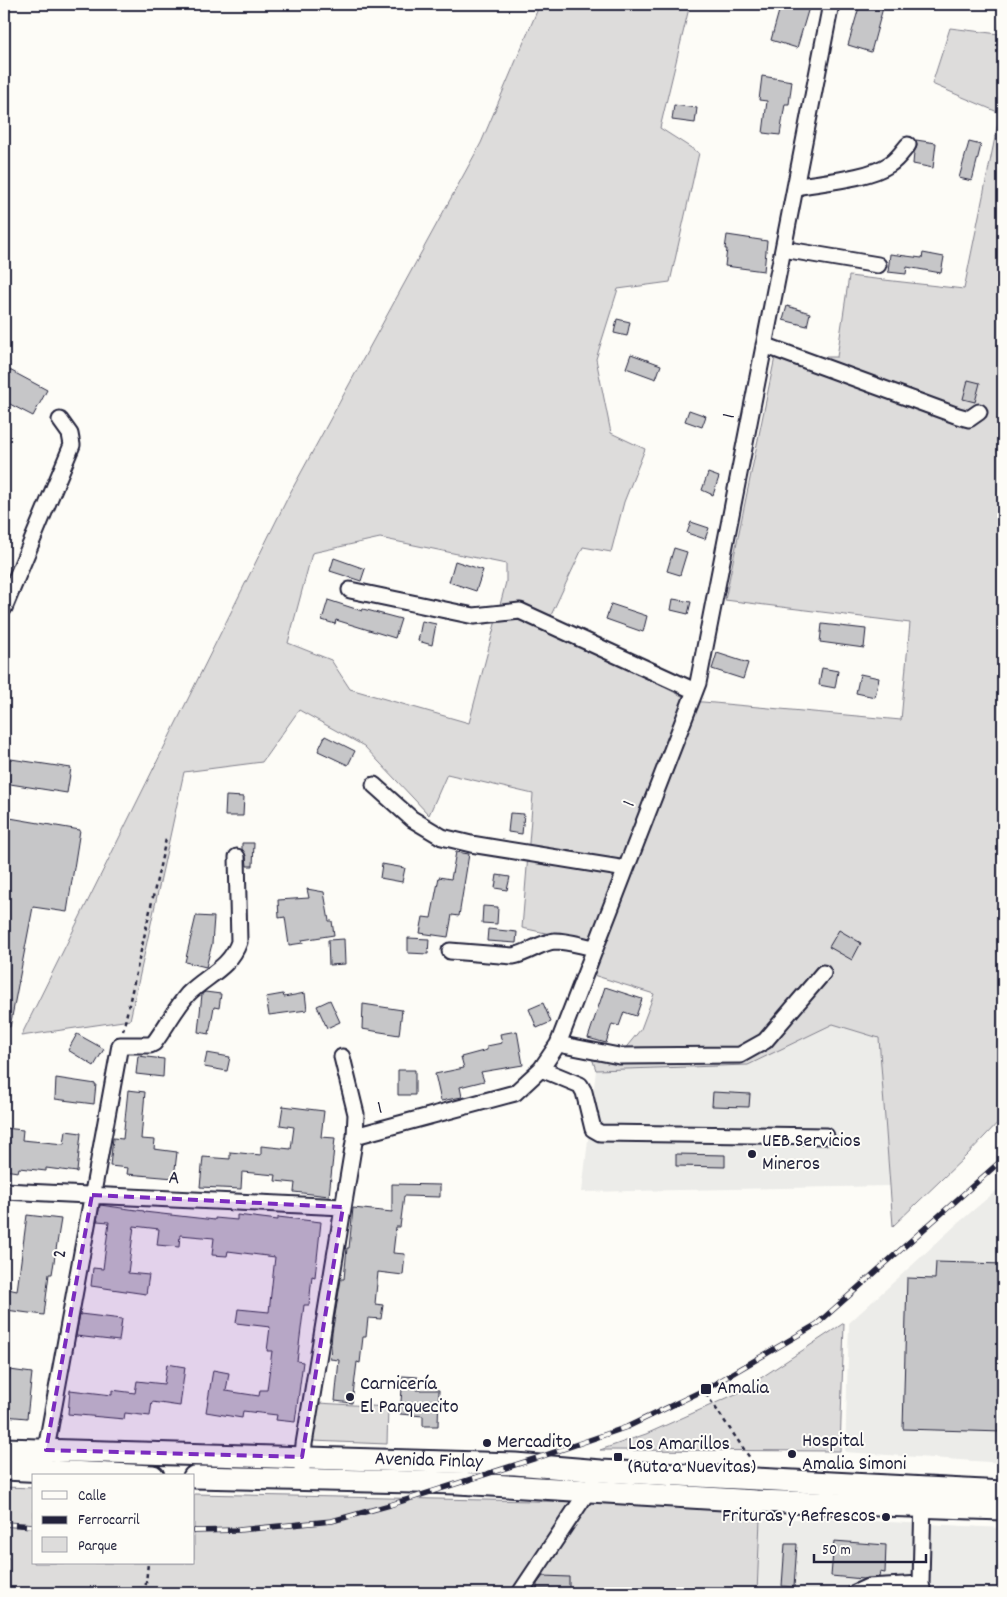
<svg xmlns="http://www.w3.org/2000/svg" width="1007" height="1597" viewBox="0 0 1007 1597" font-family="Dekko,sans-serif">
  <rect width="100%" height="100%" fill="#fdfcf7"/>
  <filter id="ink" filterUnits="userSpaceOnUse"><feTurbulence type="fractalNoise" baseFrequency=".02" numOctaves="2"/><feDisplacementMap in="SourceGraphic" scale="10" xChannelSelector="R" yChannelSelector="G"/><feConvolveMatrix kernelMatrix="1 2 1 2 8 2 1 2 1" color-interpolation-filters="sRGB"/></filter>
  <g filter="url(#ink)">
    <path fill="#ecece9" d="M833 1024 879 1038 890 1186 582 1192 596 1070 748 1065Z
      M1003 1185V1463L845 1452 849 1323 957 1224Z
      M760 1519H832L1003 1528V1593H757Z
      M4 1557 9 1558V1593H4Z"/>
    <path fill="#dddcdb" stroke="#807f8b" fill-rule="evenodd" d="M540 4H690L660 128 699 153 670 282 618 289 596 359 611 433 645 449 624 502 611 552 583 547 545 628 692 701 901 720 910 623 725 600 775 357H837L849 276 964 289 1000 113 932 84 950 28 999 34 1001 4H1003V1117L966 1156 893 1226 879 1038 833 1024 748 1065 596 1070 591 1055 623 1051 641 1029 654 994 590 974 603 945 522 928 533 794 447 774 429 815 364 746 299 710 262 762 184 772 130 1020 21 1036 290 493 481 143ZM380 538 506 564V582L469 723 350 689 331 660 288 643 312 553Z
      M844 1323 840 1451 600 1450 646 1434 738 1393Z
      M318 1403 388 1407 387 1444 312 1441Z
      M4 1487 34 1488V1563H194V1494L581 1502 588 1491 756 1501 760 1519 757 1593H9V1558L4 1557Z"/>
    <path fill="#c6c6c8" stroke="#22223b" d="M781 4H810L797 48 771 40Z
      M860 4H884L871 52 848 45Z
      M762 76 792 81 789 104H785L780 135 763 133 767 101 759 100Z
      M674 105 697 108 695 123 672 120Z
      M916 140 936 143 933 168 913 164 914 152 917 146Z
      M969 142 981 145 972 181 959 178Z
      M727 235 767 241 764 271 725 266 727 249H725Z
      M923 253 944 257 941 273 907 267 906 274 888 272 890 254 922 258Z
      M787 306 810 313 807 326 783 320Z
      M617 319 630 322 627 336 614 333Z
      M631 354 661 365 656 379 626 368Z
      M4 367 47 390 33 416 4 401Z
      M968 380 980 383 975 402 963 399Z
      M689 410 706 416 702 427 685 421Z
      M708 473 719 477 713 495 702 490Z
      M691 522 709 528 705 539 687 533Z
      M674 548 687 552 680 575 667 571Z
      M334 558 365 569 361 581 330 571Z
      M455 561 483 570 476 591 449 582Z
      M673 599 691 602 688 614 671 610Z
      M328 600 362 611 363 609 401 619 395 638 336 620 335 624 322 620Z
      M611 604 647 616 643 632 606 619Z
      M422 621 436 624 432 645 418 641Z
      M822 624 866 629 864 648 820 642Z
      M717 653 748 663 743 679 712 669Z
      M822 668 838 671 835 688 819 685Z
      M860 674 879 678 875 697 856 693Z
      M325 736 355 751 348 765 318 751Z
      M4 758 71 768 67 793 4 783Z
      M226 796 244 797 243 816H225Z
      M510 813 524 814 522 834 508 832Z
      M4 817 80 830 67 912 33 907 10 1027 4 1026Z
      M242 843H254L253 866H247L246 856 242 849Z
      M456 852 469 854 459 916 452 915 448 937 420 933 423 917 431 918 439 877 451 879Z
      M382 864 405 868 402 882 380 878Z
      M497 875 510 877 507 890 495 888Z
      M307 889 324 892 329 921H332L334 935 302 940 303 943 289 945 285 917 279 918 278 900 309 898Z
      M483 906 498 907 497 924 482 923Z
      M196 916 214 917 212 944 206 967 185 962Z
      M488 929 517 932 516 943 487 941Z
      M839 930 861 943 852 960 829 947Z
      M408 938 429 939 428 954 408 953Z
      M344 939 345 964 329 965 328 940Z
      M605 987 642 999 636 1016 624 1012 619 1026 612 1024 606 1043 588 1038Z
      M205 992 221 994 219 1008 214 1007 209 1034 198 1032 202 994Z
      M305 993 307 1010 269 1015 266 997 283 994 284 997Z
      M330 1000 340 1022 327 1028 317 1006Z
      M543 1003 551 1022 537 1028 529 1009Z
      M363 1004 402 1010 399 1035 362 1029Z
      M517 1031 523 1065 481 1072 484 1081 460 1087 462 1097 441 1101 435 1074 464 1068 461 1057 487 1050V1046L502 1043 500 1034Z
      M77 1034 104 1049 94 1066 68 1050Z
      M207 1053 230 1057 227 1071 204 1067Z
      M138 1056 164 1059 163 1077 136 1074Z
      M398 1070H415V1095H398Z
      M56 1078 96 1084 94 1104 55 1099Z
      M128 1090 145 1092 141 1139 155 1140 154 1149 177 1152 174 1178 127 1174 128 1168 110 1166 113 1138 123 1139Z
      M713 1092 750 1094 749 1107 712 1106Z
      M283 1106 324 1111 321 1137 335 1138 329 1196 294 1192 295 1183 275 1181 276 1175 242 1172 241 1189 200 1187 203 1157 230 1159V1152L261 1155V1146L291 1149 294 1127 280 1125Z
      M5 1128 23 1130 22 1140 64 1144 66 1131 81 1133 77 1172 46 1168V1171L19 1168 18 1172 4 1170Z
      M676 1154 725 1155V1167L676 1166Z
      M392 1184 440 1185V1197L404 1196 400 1227H396L393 1253 405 1254 403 1275 378 1272 375 1304 383 1305 381 1319 368 1318 366 1337H363L360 1363 357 1362 352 1403 335 1401 339 1360 330 1359 332 1333 341 1279H344L347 1248H349L353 1208 392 1212Z
      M100 1205 144 1211V1212L215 1220V1218L237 1220V1215L278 1220V1217L321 1222 315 1277 312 1276 309 1305H304L297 1361 303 1362 295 1422 276 1420 277 1415 243 1411 242 1418 206 1412 213 1370 229 1373 226 1391 259 1396 260 1390H267L272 1351H267L270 1327 236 1323 238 1309 269 1312 275 1257 228 1251 227 1256 212 1255 214 1238 180 1235 179 1247 157 1245 159 1229 134 1226 128 1273 149 1275 146 1294 91 1286 93 1268 103 1269 109 1222 97 1221Z
      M27 1215 61 1219 52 1274H49L44 1315 6 1310 8 1289 17 1291Z
      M936 1262 1003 1264V1432L903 1429 907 1278 935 1279Z
      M80 1314 122 1319 119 1341 76 1336Z
      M167 1364 185 1367 180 1406 152 1402 150 1416 125 1413 124 1419 68 1414 70 1390 112 1395V1390L135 1393 137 1381 164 1384Z
      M10 1370 32 1373 27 1418 4 1416Z
      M403 1376 418 1377 416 1390H439L438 1426H423V1416L400 1414Z
      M834 1541 886 1545 885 1573 880 1572 879 1577 863 1579 831 1576Z
      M785 1544H797L794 1587 782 1586Z
      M543 1576 569 1577V1593H554V1589H537V1584Z"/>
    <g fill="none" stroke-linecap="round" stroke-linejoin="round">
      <defs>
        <path id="minor" d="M795 187C821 182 868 179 890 164 897 160 903 151 908 145
          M783 249 878 265
          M764 345 958 416 969 419 979 412
          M350 590 474 616 520 611 695 691
          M4 608 72 445 70 434 60 420
          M374 785 412 819 442 837 471 844 626 869
          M450 951 513 956C527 954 541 942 555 941 568 941 583 946 595 948
          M558 1044 619 1056 740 1055 765 1041 823 973
          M541 1069 580 1085 584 1092 593 1129 600 1133 826 1136
          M355 1136 515 1093 541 1069 558 1044 698 683 831 4
          M4 1191 343 1207
          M44 1460 120 1045H150L154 1043C166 1027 175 1009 188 994 206 976 230 968 239 942L237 857
          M302 1468 304 1444 355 1136 356 1114 342 1057
          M520 1593 592 1485
          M855 1593 868 1587 921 1584
          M923 1593 921 1584 923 1497"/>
        <g id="highway">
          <path id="s1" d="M4 1449 515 1464 601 1471 1003 1492"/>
          <path d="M4 1469 153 1476"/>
          <path d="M194 1477 458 1483 756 1501 1003 1509"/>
        </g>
      </defs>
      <use href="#minor" stroke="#22223b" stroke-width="19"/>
      <use href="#highway" stroke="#22223b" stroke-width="25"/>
      <path stroke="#22223b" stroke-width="2.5" stroke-dasharray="4 4" stroke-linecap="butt" d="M123 1031 166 839
        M706 1394 752 1461
        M145 1593 148 1563"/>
      <use href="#minor" stroke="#fdfcf7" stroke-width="15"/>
      <use href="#highway" stroke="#fdfcf7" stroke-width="21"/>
      <defs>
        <path id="rail" d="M4 1524 34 1526
          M194 1531 239 1530 332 1521 390 1505 543 1456 627 1427 706 1389 817 1324 1003 1159"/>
      </defs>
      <use href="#rail" stroke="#22223b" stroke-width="5.5"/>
      <use href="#rail" stroke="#fdfcf7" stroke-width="4" stroke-dasharray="11" stroke-linecap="butt"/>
    </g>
  </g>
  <path fill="#7b2cbf" fill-opacity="0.2" stroke="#7b2cbf" stroke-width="4" stroke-dasharray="10 6" stroke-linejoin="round" d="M92 1195 343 1207 302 1457 46 1450Z"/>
  <g fill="#22223b" stroke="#fdfcf7" stroke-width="2">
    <circle cx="752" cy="1154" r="5"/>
    <rect x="700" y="1383" width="12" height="12" rx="2.5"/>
    <circle cx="350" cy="1397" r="5"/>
    <circle cx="487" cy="1443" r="5"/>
    <circle cx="792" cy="1454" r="5"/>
    <rect x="613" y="1452" width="10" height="10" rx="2.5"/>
    <circle cx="886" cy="1517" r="5"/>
  </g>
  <g text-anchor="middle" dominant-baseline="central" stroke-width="4" stroke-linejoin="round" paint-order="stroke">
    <g font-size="20" fill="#22223b" stroke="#fdfcf7">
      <text transform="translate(730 416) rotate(-79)">1</text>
      <text transform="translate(630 804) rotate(-69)">1</text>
      <text transform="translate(380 1109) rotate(-15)">1</text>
      <text transform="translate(174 1179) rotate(3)">A</text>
      <text transform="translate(61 1254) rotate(-80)">2</text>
      <text stroke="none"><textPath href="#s1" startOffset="425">Avenida Finlay</textPath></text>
    </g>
    <g font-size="20" fill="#22223b" stroke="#fdfcf7" text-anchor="start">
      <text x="762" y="1142">UEB Servicios<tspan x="762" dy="23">Mineros</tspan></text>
      <text x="360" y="1385">Carnicería<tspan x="360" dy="23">El Parquecito</tspan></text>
      <text x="717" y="1389">Amalia</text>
      <text x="802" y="1442">Hospital<tspan x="802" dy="23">Amalia Simoni</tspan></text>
      <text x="497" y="1443">Mercadito</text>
      <text x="628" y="1445">Los Amarillos<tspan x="628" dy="23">(Ruta a Nuevitas)</tspan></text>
      <text x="876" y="1517" text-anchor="end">Frituras y Refrescos</text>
    </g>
  </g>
  <rect width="1007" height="1597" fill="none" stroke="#fdfcf7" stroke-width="20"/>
  <rect x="10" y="10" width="987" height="1577" fill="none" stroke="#22223b" stroke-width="2" filter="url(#ink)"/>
  <rect x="32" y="1474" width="162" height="90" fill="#fdfcf7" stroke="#a5a5ac"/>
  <rect x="42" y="1491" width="25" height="8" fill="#fdfcf7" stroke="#a5a5ac"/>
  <text x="78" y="1500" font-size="15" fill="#22223b">Calle</text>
  <rect x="42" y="1516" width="25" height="8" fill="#22223b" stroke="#a5a5ac"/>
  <text x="78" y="1524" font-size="15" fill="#22223b">Ferrocarril</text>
  <rect x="42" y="1537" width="25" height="15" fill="#dddcdb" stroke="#a5a5ac"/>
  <text x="78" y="1550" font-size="15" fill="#22223b">Parque</text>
  <path d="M814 1554v8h112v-8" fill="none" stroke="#22223b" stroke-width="2.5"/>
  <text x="822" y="1554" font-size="15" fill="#22223b" stroke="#fdfcf7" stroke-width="4" paint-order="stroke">50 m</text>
</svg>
